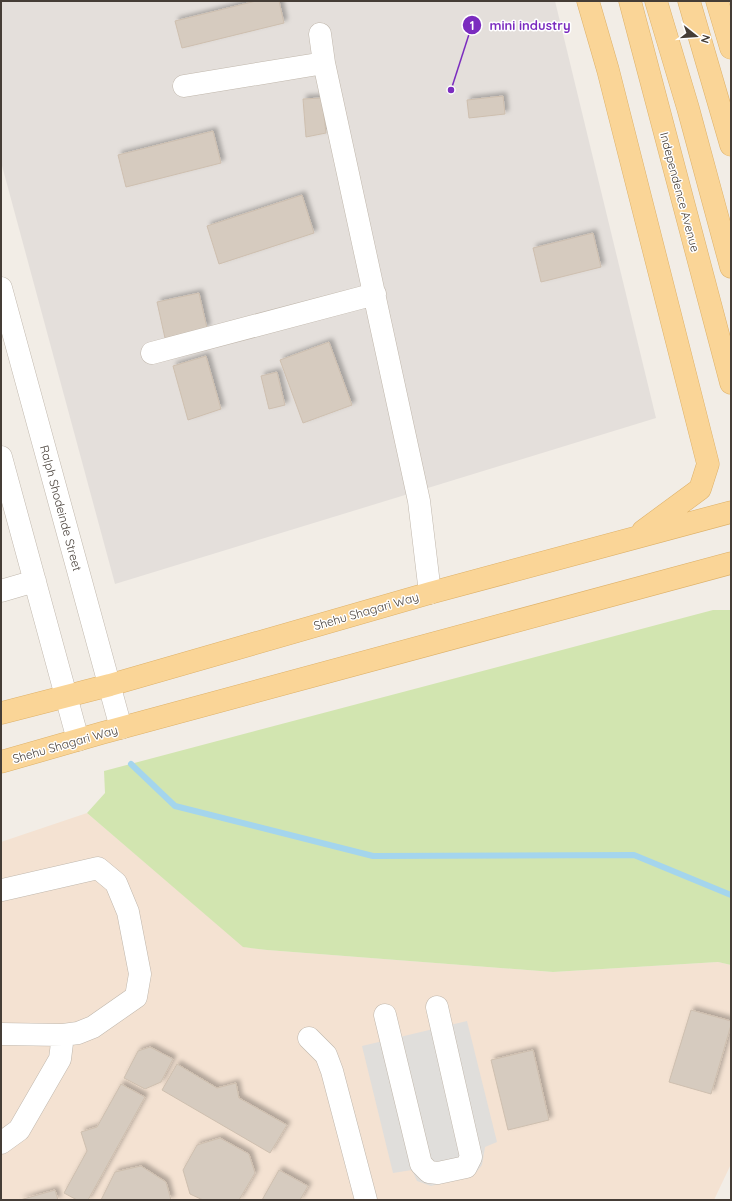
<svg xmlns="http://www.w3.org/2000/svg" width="732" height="1201" viewBox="0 0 732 1201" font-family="Quicksand,sans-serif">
  <defs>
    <filter id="shadow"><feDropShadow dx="3.5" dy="-3.5" stdDeviation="2" flood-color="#0004"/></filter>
  </defs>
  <rect width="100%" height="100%" fill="#f2ede6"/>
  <path fill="#f4e2d2" d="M87 813 244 947 267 950 553 972 718 962 731 965V1164L714 1200H1V842Z"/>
  <path fill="#e4dfdb" d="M1 1H555L656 418 115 584 1 162Z"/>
  <path fill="#d2e5b0" d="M713 610H731V965L718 962 553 972 267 950 243 947 87 813 105 793 104 771Z"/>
  <path fill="#e0dedb" d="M467 1021 497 1142 485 1147 482 1165 473 1176 431 1186 417 1181 412 1170 393 1173 362 1046Z"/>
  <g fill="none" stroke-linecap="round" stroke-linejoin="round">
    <path stroke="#a4d5ed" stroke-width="6" d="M131 764 175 806 373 856 634 855 731 895"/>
  </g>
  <path fill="#d6cbbf" stroke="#cebfaf" filter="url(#shadow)" d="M256 1H279L284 23 182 48 175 21Z
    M503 96 505 114 469 118 467 100Z
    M322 98 326 133 306 137 303 99Z
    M213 131 221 163 126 187 118 155Z
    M302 195 314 233 219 264 207 226Z
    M593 233 601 267 541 282 533 248Z
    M199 293 207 328 165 338 157 302Z
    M329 342 352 405 303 423 280 360Z
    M206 356 221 409 188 420 173 366Z
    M277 372 285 405 269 409 261 376Z
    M691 1010 731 1021V1025L711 1094 669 1082Z
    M150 1047 173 1059 161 1082 145 1089 124 1078 138 1051Z
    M533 1050 549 1120 508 1130 491 1060Z
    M177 1064 217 1088 236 1083 239 1098 287 1125 270 1153 162 1090Z
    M121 1084 145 1097 88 1200H77L64 1193 87 1151 81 1132 97 1127Z
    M220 1138 249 1154 255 1173 239 1200H203L190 1194 183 1170 197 1145Z
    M141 1166 166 1182 171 1200H101L115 1172Z
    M279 1170 308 1186 300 1200H262Z
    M55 1190 58 1200H20Z"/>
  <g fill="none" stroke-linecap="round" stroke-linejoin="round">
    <defs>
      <path id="minor" d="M320 34 324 63 419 501 430 593
        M184 86 324 63
        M1 288 121 728
        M152 353 375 294
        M1 457 78 740
        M1 591 35 581
        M385 1015 421 1164 429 1172 438 1173 466 1167 471 1157 437 1007
        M1 1034 63 1035 78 1033 93 1027 136 997 140 974 128 912 116 883 98 868 2 890
        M309 1038 326 1055 332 1071 366 1200
        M1 1143 19 1130 60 1059 63 1035"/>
      <path id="major" d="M588 1 608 70 708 464 700 489 643 531
        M630 1 731 383
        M656 1 688 108 731 267
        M689 1 731 145
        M717 1 731 48
        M1 713 110 685 430 593 731 512
        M1 762 102 733 731 563"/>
    </defs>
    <use href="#minor" stroke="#c0b7ac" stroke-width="23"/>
    <use href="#major" stroke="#deb168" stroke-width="23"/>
    <use href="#minor" stroke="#fff" stroke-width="22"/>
    <use href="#major" stroke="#fad597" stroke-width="22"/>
  </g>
  <g text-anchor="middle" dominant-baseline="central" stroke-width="3" stroke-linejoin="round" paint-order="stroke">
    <g font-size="12" fill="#453d36" stroke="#fff">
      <text transform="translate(680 192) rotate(75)">Independence Avenue</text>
      <text transform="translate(61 508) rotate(75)">Ralph Shodeinde Street</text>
      <text transform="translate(366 611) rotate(-16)">Shehu Shagari Way</text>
      <text transform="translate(65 744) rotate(-16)">Shehu Shagari Way</text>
    </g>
  </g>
  <path fill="none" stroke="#7b2cbf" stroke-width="1.5" d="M451 90L472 25"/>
  <g fill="#7b2cbf" stroke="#fff" stroke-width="1.5">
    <circle cx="451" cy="90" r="4"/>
    <circle cx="472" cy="25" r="10"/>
  </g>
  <g font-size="12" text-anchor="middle" font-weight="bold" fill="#fff">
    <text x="472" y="30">1</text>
  </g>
  <g font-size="13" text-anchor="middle" font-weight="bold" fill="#7b2cbf" stroke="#fff" stroke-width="3" stroke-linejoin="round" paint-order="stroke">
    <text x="530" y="30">mini industry</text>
  </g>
  <rect width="732" height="1201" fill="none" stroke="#453d36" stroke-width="4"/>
  <g transform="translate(696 36) rotate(107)" stroke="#ffffff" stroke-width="3" paint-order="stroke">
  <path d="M0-3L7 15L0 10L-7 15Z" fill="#453d36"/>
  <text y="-6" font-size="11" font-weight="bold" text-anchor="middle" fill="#453d36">N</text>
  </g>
</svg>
